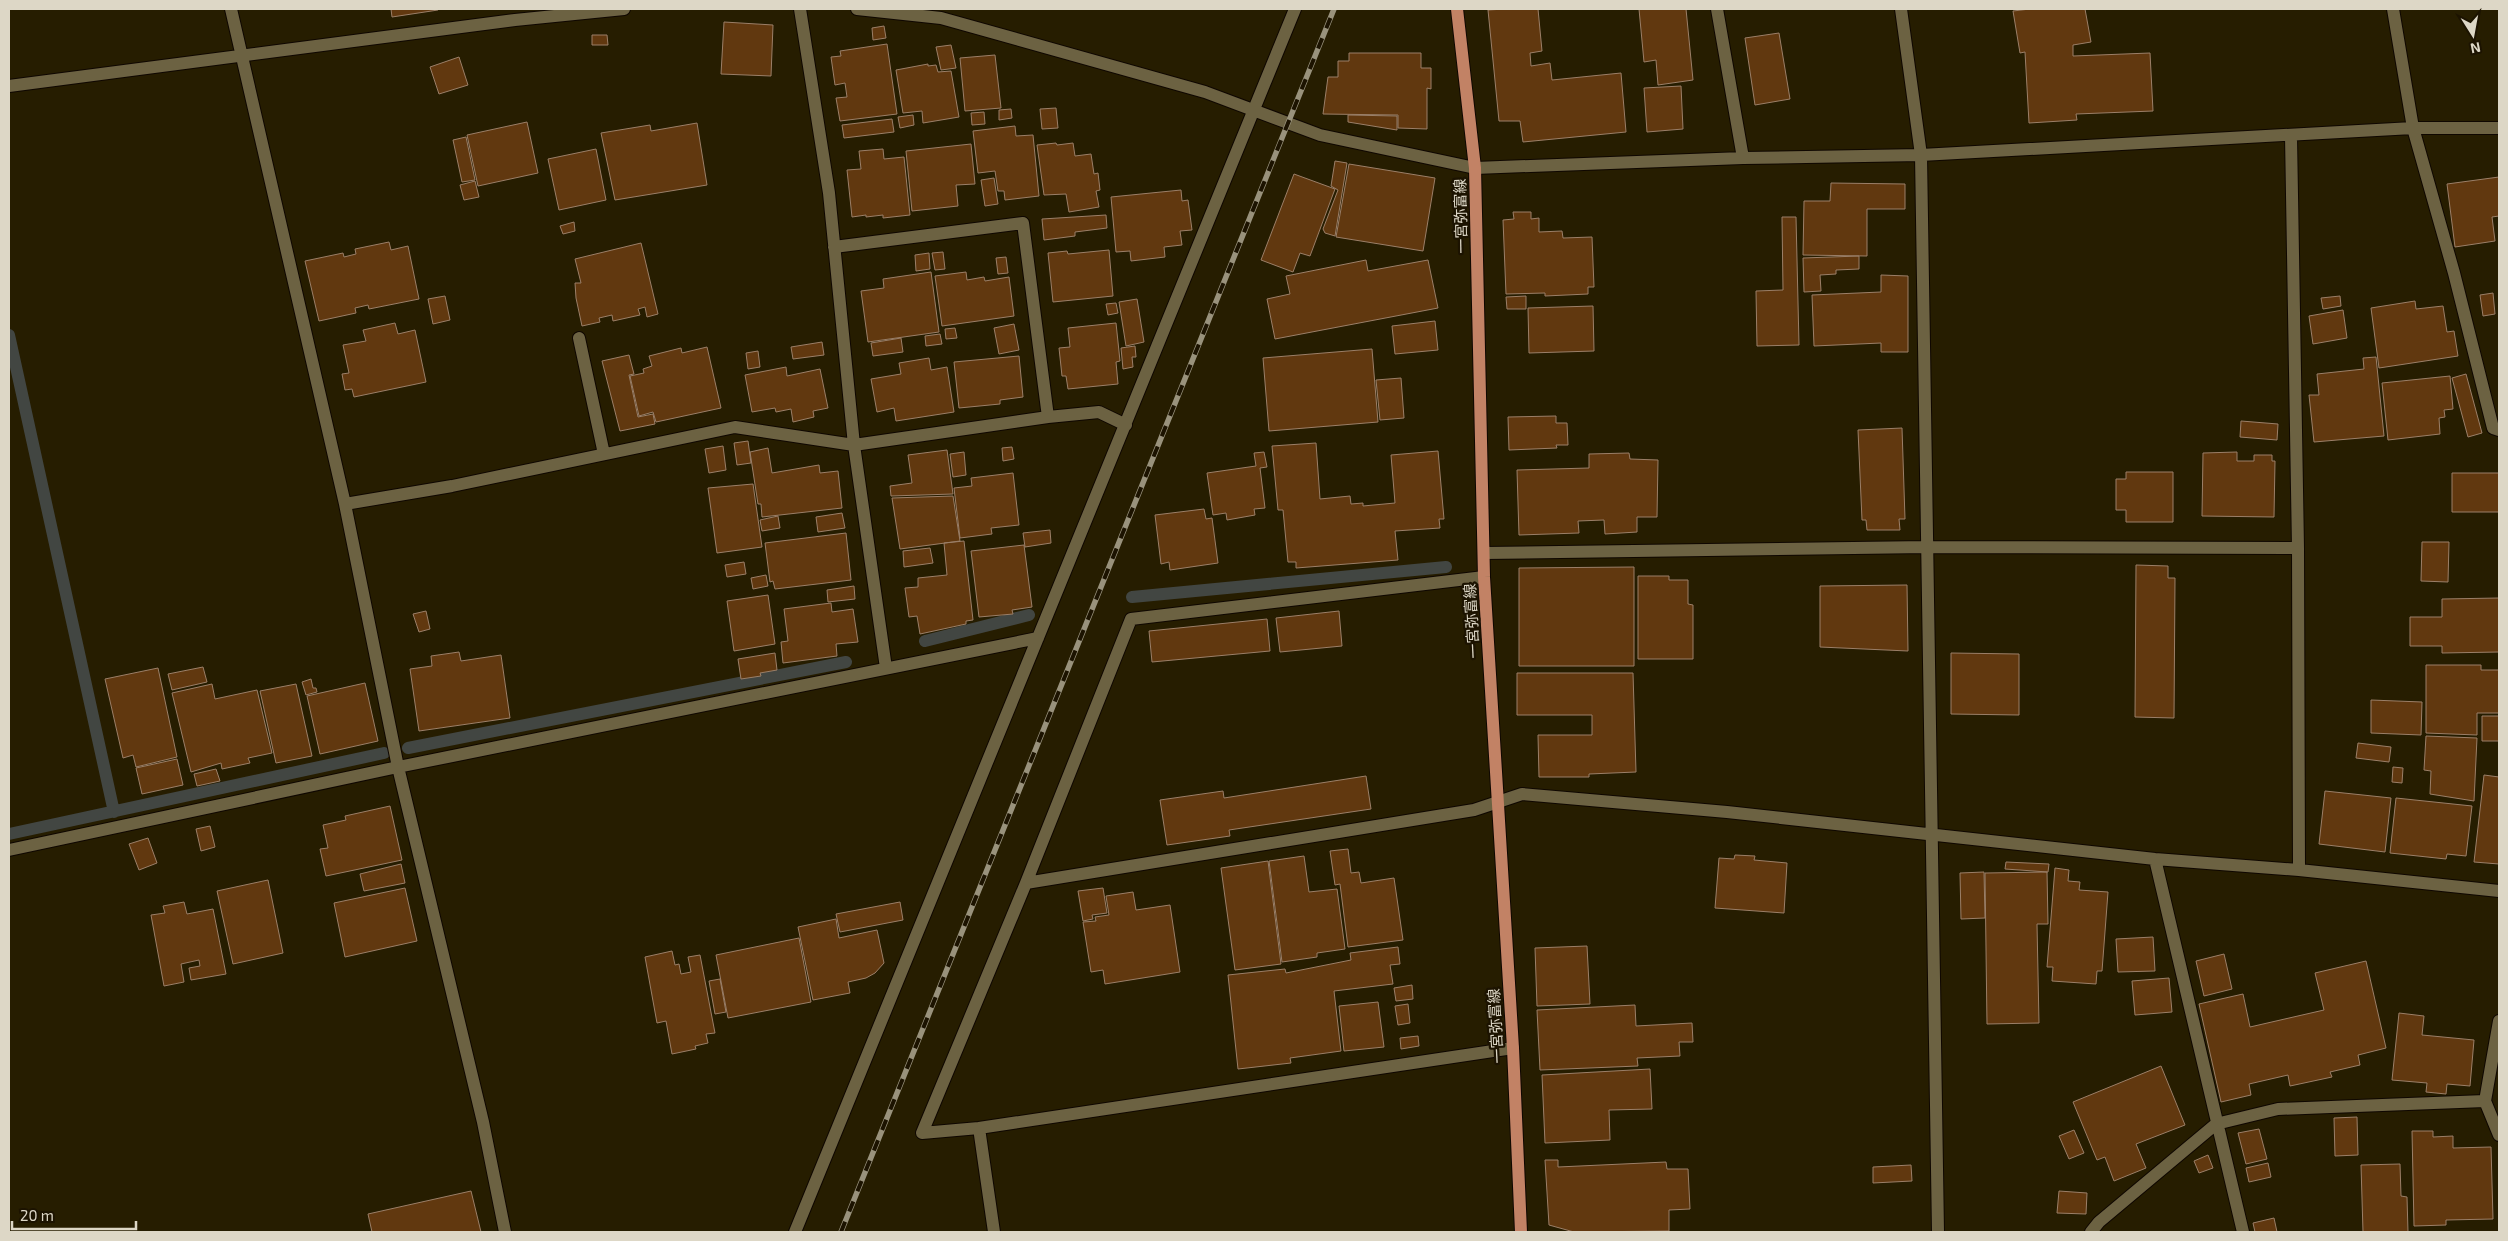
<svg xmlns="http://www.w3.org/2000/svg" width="2508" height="1241" viewBox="0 0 2508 1241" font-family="'Exo 2','Noto Sans JP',sans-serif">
  <rect width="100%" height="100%" fill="#261d00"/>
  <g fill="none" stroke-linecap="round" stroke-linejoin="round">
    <path stroke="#424642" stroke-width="12" d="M9 335 114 812
      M1132 597 1446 567
      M925 641 1029 615
      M408 748 846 662
      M9 834 384 753"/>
  </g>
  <path fill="#61380f" stroke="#9b7f68" d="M391 9H438V10L392 17Z
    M1505 9H1538L1542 51 1530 53 1531 66 1550 63 1552 80 1621 73 1626 132 1523 142 1520 121H1499L1488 10Z
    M1639 9H1686L1693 80 1658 85 1656 60 1644 62Z
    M2030 9H2085L2091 42 2073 45V56L2150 53 2153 111 2076 114 2077 120 2029 123 2025 52 2020 53 2013 11Z
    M724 22 773 25 771 76 721 74Z
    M884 26 886 38 873 40 872 28Z
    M1779 33 1790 99 1755 105 1745 38Z
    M592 35H607L608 45H592Z
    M887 44 897 114 840 121 836 98 847 97 845 83 835 85 831 57 841 56 840 51Z
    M951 45 956 68 941 70 936 47Z
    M1349 53H1421V68H1431V89L1427 88V129L1398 128V115L1323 114 1328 77H1338V61H1349Z
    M995 55 1001 108 965 111 960 58Z
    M459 57 468 85 439 94 430 67Z
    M928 64V66L936 65 938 72 951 71 959 117 923 123 922 111 903 113 896 70Z
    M1681 86 1683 129 1647 132 1644 88Z
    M1056 108 1058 128 1042 129 1040 109Z
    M1011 109 1012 118 999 120V110Z
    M984 112 985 124 972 125 971 113Z
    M913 115 914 125 900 128 898 117Z
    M1348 115 1397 116V130L1348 122Z
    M892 119 894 132 844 138 842 125Z
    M527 122 538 173 478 186 467 135Z
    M697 123 707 185 615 200 601 133 650 125 651 131Z
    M1015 126 1016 136 1033 135 1039 196 1005 200 1004 191H998L995 171 978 173 973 131Z
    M466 137 475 180 462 182 453 140Z
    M1056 143 1057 145 1073 143 1075 156 1091 154 1094 174 1098 173 1100 190 1096 191 1099 207 1069 212 1066 194 1044 195 1037 145Z
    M971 144 975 184 956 185 958 206 912 211 906 151Z
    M596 149 606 200 559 210 548 159Z
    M883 149 884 159 904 157 910 215 883 218V215L866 217V215L852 217 847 170 861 169 859 151Z
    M1335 161 1347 163 1335 236 1325 233 1323 229 1338 190 1331 186Z
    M1349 164 1435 178 1423 251 1336 237Z
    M1294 174 1335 189 1310 256 1300 253 1293 272 1261 260Z
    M2499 177V216L2492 217 2495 241 2455 247 2447 184Z
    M994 178 998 204 985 206 981 180Z
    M475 181 479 197 464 200 460 185Z
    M1831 183 1905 184V209H1867V256L1803 255 1804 201H1830Z
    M1181 190 1182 201 1188 200 1192 230 1180 231 1182 245 1164 247 1165 257 1131 261 1130 251 1116 252 1111 197Z
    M1513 212H1531V219L1539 218V232L1562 231 1563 238 1592 237 1594 287H1588V294L1545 296V293L1506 294 1503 220 1514 219Z
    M1106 215 1107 228 1075 232V236L1044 240 1042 219Z
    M1782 217H1796L1799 345 1757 346 1756 291 1783 290Z
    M574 222 575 231 563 234 560 226Z
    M389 242 391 250 408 246 419 299 369 309 368 305 355 308 356 313 319 321 305 261 343 253 344 257 356 254 355 249Z
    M641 243 658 314 647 317 645 307 638 309 640 315 613 321 612 315 599 318 600 322 582 326 576 298 575 283H581L575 259Z
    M1109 250 1113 296 1053 302 1048 253 1067 251 1068 254Z
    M943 252 945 269 935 270 932 253Z
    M929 253 930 269 916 271 915 255Z
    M1859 256V269L1836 270V274L1820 275 1821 291 1804 292 1803 258Z
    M1006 257 1008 273 998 274 996 258Z
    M1366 260 1368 271 1428 260 1438 308 1275 339 1267 299 1290 294 1286 276Z
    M931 272 939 332 868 342 861 291 884 288 883 279Z
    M966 272 967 280 984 277 985 281 1009 277 1014 316 942 326 935 276Z
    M1881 275 1908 276V352H1881V343L1814 346 1812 295 1881 292Z
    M2493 293 2495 314 2483 316 2480 295Z
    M445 296 450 320 433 324 428 299Z
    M1526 296V309H1507L1506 297Z
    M2340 296 2341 306 2323 309 2321 298Z
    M1137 299 1144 342 1126 346 1119 302Z
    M2415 301 2416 309 2443 306 2447 332 2454 331 2458 356 2379 368 2371 308Z
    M1116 303 1118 313 1108 315 1106 304Z
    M1593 306 1594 351 1529 353 1528 308Z
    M2343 310 2347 338 2313 344 2309 316Z
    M1435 321 1438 350 1395 354 1392 326Z
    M395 323 398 334 415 330 426 382 354 397 352 389 345 390 342 374 349 373 343 345 366 341 363 330Z
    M1116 323 1120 361 1116 362 1118 384 1068 389 1066 376H1062L1059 348 1070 347 1068 328Z
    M1014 324 1019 350 999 354 994 328Z
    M955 328 957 338 946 339 945 329Z
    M940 334 942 344 926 346 925 336Z
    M901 338 903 352 873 356 871 343Z
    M822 342 824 355 793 359 791 347Z
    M1135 346 1136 357H1132L1133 367 1123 369 1121 348Z
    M707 347 721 408 656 422 653 412 639 416 630 376 644 373 643 369 652 366 649 356 681 348 682 353Z
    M1372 349 1378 422 1269 431 1263 358Z
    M758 351 760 367 748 369 746 353Z
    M629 355 634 374 629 375 638 417 653 414 655 424 620 431 602 361Z
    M1019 356 1023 397 1000 400V404L959 408 954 362Z
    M2376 357 2384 436 2314 442 2309 395H2319L2317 374 2364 369 2363 358Z
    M929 358 931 370 947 367 954 412 896 421 894 408 877 412 871 379 901 374 899 363Z
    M786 367 787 376 820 369 828 408 813 411 814 417 793 422 791 409 776 412 775 408 752 412 745 375Z
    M2466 374 2482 433 2468 437 2452 378Z
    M2450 376 2453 409 2444 410 2445 417 2439 418 2440 434 2388 440 2382 383Z
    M1401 378 1404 418 1380 420 1376 380Z
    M1556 416V423H1567L1568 445H1556L1557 448 1509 450 1508 417Z
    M2241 421 2278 424 2277 440 2240 437Z
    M1902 428 1905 519H1899L1900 530H1867L1866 520H1862L1858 430Z
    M748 441 751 463 737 465 734 443Z
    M1316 443 1320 499 1350 496 1351 504 1363 503V506L1395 503 1391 455 1438 451 1444 519H1439L1440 528 1395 531 1398 560 1296 568V562H1288L1283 510H1278L1272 446Z
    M723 446 726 470 709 473 705 449Z
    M1012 447 1014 459 1003 461 1002 448Z
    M768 448 772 473 819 465 820 473 838 471 842 508 762 517 761 504H758L750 452Z
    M947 450 953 494 891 496 890 486 912 483 908 455Z
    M964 452 966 475 953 477 950 454Z
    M1264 452 1267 467 1260 468 1265 508 1254 509 1255 515 1227 520 1226 513 1213 515 1207 473 1256 466 1254 453Z
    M2237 452V461H2254V455H2272V461H2275L2274 517 2202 516 2203 453Z
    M1629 453 1630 459 1658 460 1657 517H1637V532L1605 534 1604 520 1578 521 1579 533 1519 535 1517 470 1589 468V454Z
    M2126 472H2173V522H2126V510H2116V479H2126Z
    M1013 473 1019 525 991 528 992 534 960 538 954 488 972 486 971 478Z
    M2452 473H2499V512H2452Z
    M753 484 762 547 717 553 708 488Z
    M953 496 960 541 900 549 892 498Z
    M1204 509 1206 519 1212 518 1218 563 1170 570 1169 562 1161 564 1155 515Z
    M842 513 845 528 818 532 816 517Z
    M778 516 780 528 762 531 760 520Z
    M1050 530 1051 543 1025 547 1023 533Z
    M846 533 851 580 775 589 773 581 770 582 765 543Z
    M964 541 973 620 966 621V624L920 634 917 616 909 617 905 588 918 587V578L947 575 944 543Z
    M2422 542H2449L2448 582 2421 581Z
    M1024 545 1032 607 1012 610 1013 614 979 617 971 551Z
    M930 548 933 563 904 567 903 551Z
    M744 562 746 574 727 577 725 565Z
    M2136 565 2168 566V578H2175L2174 718 2135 717Z
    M1634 567V666H1519V568Z
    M766 575 768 586 753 589 751 578Z
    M1638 576H1669V580H1688V604L1693 605V659H1638Z
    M1907 585 1908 651 1820 647V586Z
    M854 586 855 599 828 602 827 590Z
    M768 595 775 644 734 651 727 601Z
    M2499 598V652L2442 653V646H2410V617H2442V599Z
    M831 603 832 612 853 609 858 642 836 644 837 656 783 663 781 642 788 641 784 609Z
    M426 611 430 629 419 632 413 614Z
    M1339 611 1342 646 1280 652 1276 618Z
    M1267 619 1270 651 1152 662 1149 631Z
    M459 652 461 661 501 655 510 718 419 731 410 669 432 666 431 656Z
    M775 653 777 670 760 673 761 676 741 679 738 659Z
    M1951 653 2019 654V715L1951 714Z
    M2426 665H2481V670H2499V713H2477V735L2426 733Z
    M203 667 207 682 172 690 168 674Z
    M158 668 177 757 136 767 133 755 123 758 105 679Z
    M1517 673H1633L1636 772 1589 774V777H1539L1538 735H1592V715H1517Z
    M311 679 313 688H316L317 692 306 695 302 682Z
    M365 683 378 741 320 754 307 696Z
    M212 684 215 699 257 690 272 753 248 758 250 763 222 769 221 763 191 772 172 693Z
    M296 684 312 756 276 763 260 691Z
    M2371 700 2422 702 2421 735 2371 733Z
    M2482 716H2499V741H2482Z
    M2426 736 2477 738 2474 801 2430 794 2431 771 2424 770Z
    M2358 743 2391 747 2389 762 2356 758Z
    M177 759 183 785 142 794 136 768Z
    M2393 767 2403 768 2402 783 2392 782Z
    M216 769 220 781 197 786 194 774Z
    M2484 775 2499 777V864L2474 862Z
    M1366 776 1371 809 1229 830 1230 836 1167 845 1160 800 1223 791 1224 798Z
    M2325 791 2391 798 2385 852 2319 844Z
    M2396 798 2472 806 2466 856 2447 854 2446 859 2390 853Z
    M390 806 402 860 326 876 320 849 328 848 323 825 346 820 345 816Z
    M210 826 215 847 201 851 196 829Z
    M148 838 157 863 139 870 129 844Z
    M1348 849 1351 873 1359 872 1361 883 1394 878 1403 940 1348 947 1340 884 1335 885 1330 851Z
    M1735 855 1755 856 1754 860 1787 863 1784 913 1715 908 1719 858 1734 859Z
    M1304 856 1309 892 1337 889 1345 949 1317 953V957L1282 962 1269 861Z
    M1268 861 1281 964 1235 970 1221 868Z
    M2006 862 2049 864 2048 872 2005 869Z
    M401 864 405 883 364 891 360 874Z
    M2055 868 2069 870 2068 881 2080 882 2079 890 2108 892 2102 971H2097L2096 984 2052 981 2053 967H2047Z
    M1984 872 1985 918 1961 919 1960 873Z
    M2047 872 2048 924H2037L2039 1023 1987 1024 1985 873Z
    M268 880 283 953 233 964 217 891Z
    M405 888 417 941 345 957 334 903Z
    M1103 888 1107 913 1092 915 1093 919 1083 921 1078 891Z
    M1133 892 1136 910 1170 905 1180 972 1105 984 1103 970 1091 972 1083 922 1096 921 1095 917 1109 915 1106 896Z
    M184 902 187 914 213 909 226 974 191 980 189 968 200 966 199 960 181 964 184 982 164 986 151 915 165 913 163 906Z
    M900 902 903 920 840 932 836 914Z
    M836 919 839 938 877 930 884 963 875 973 866 978 848 982 850 993 813 1000 798 927Z
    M2153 937 2155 971 2118 972 2116 939Z
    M799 938 811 1002 728 1018 716 955Z
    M1587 946 1590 1004 1537 1006 1535 948Z
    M1398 947 1400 964 1390 965 1393 984 1334 991 1341 1051 1290 1058 1291 1063 1238 1069 1228 975 1285 969 1286 973 1351 960 1350 953Z
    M672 951 675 965 679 964 681 974 691 972 688 957 700 955 715 1033 706 1034 708 1043 695 1046 696 1049 672 1054 666 1021 657 1023 645 957Z
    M2224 954 2232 989 2204 996 2196 961Z
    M2366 961 2386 1048 2358 1055 2360 1065 2330 1072 2332 1077 2290 1086 2288 1075 2249 1084 2251 1095 2221 1102 2199 1004 2243 994 2250 1027 2324 1010 2315 973Z
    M2169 978 2172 1012 2135 1015 2132 981Z
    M720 979 726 1012 715 1014 709 981Z
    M1412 985 1413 999 1396 1001 1394 988Z
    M1378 1002 1384 1047 1344 1051 1339 1006Z
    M1408 1004 1410 1023 1398 1025 1395 1006Z
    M1635 1005 1636 1026 1692 1023 1693 1042H1679L1680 1056 1637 1058 1638 1066 1540 1070 1537 1010Z
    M2399 1013 2424 1016 2422 1035 2474 1040 2470 1086 2447 1084 2446 1094 2426 1092 2427 1083 2392 1080Z
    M1418 1036 1419 1046 1401 1049 1400 1038Z
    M2161 1066 2185 1125 2136 1144 2146 1168 2114 1181 2105 1157 2097 1160 2073 1102Z
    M1650 1069 1652 1109 1609 1110 1610 1140 1545 1143 1542 1075Z
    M2357 1117 2358 1155 2335 1156 2334 1118Z
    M2259 1129 2267 1159 2246 1164 2238 1133Z
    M2074 1130 2084 1153 2069 1159 2059 1136Z
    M2412 1131H2433V1137L2453 1136V1148L2491 1147 2493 1219 2446 1220V1225L2414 1226Z
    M2208 1155 2213 1168 2199 1173 2194 1161Z
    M1545 1160H1558V1167L1666 1162 1667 1169H1688L1690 1209 1669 1210V1231L1574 1232 1549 1225Z
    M2268 1163 2271 1177 2249 1182 2246 1168Z
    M2400 1164 2401 1196 2407 1197 2408 1232H2363L2361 1165Z
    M1911 1165 1912 1181 1873 1183V1167Z
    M471 1191 481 1232H372L368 1214Z
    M2059 1191 2087 1193 2086 1214 2057 1213Z
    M2274 1218 2277 1232H2255L2253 1223Z"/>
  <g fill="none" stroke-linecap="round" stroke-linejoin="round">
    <defs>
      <path id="minor" d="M231 9 345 504 398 767 483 1122 505 1232
        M800 9 829 193 854 445 886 668
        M857 9 941 18 1205 92 1320 135 1475 168 1743 158 1921 155 2413 128H2499
        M1717 9 1743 158
        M1901 9 1921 155 1938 1232
        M2393 9 2413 128 2454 273 2493 428 2499 430
        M9 86 515 20 624 9
        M2291 136 2298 548 2299 870
        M834 247 1023 223 1048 417
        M579 338 604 454
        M345 504 452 486 735 427 854 445 1048 417 1099 412 1126 425
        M1484 553 1928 547 2298 548
        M9 850 398 767 1038 638
        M2155 859 2243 1232
        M1026 883 1474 810 1522 794 1727 812 2155 859 2299 870 2499 891
        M2485 1101 2499 1021
        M979 1128 1513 1048
        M795 1232 1295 9
        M994 1232 979 1128 922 1133 1026 883 1131 619 1484 577
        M2091 1232 2099 1222 2216 1124 2278 1109 2485 1101 2499 1135"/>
      <path id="major" d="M1457 9 1475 168 1484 577 1513 1048 1521 1232"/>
    </defs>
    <use href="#minor" stroke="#0f0700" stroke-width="14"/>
    <use href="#major" stroke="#0f0700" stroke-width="14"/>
    <use href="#minor" stroke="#6c6242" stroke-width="12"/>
    <use href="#major" stroke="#c28265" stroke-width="12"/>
    <defs>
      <path id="rail" d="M841 1232 1334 9"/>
    </defs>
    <use href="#rail" stroke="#99927c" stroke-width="5.5"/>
    <use href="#rail" stroke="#1c1300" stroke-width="4" stroke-dasharray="11" stroke-linecap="butt"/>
  </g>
  <g text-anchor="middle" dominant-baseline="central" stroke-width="4.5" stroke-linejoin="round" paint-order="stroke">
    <g font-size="15" fill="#ddd7c6" stroke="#1c1300">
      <text transform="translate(1460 216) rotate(-91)">一宮弥富線</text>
      <text transform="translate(1471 621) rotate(-93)">一宮弥富線</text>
      <text transform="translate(1495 1026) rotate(-93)">一宮弥富線</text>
    </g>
  </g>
  <rect width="2508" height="1241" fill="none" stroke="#ddd7c6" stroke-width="20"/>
  <g transform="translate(2473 35) rotate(169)" stroke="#1c1300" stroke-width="4" paint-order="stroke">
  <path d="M0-4L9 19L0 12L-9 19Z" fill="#ddd7c6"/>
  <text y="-8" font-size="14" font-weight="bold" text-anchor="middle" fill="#ddd7c6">N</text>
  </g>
  <path d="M12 1221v8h124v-8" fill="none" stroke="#ddd7c6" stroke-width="2.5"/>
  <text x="20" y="1221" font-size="15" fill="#ddd7c6" stroke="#1c1300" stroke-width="4" paint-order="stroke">20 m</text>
</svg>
